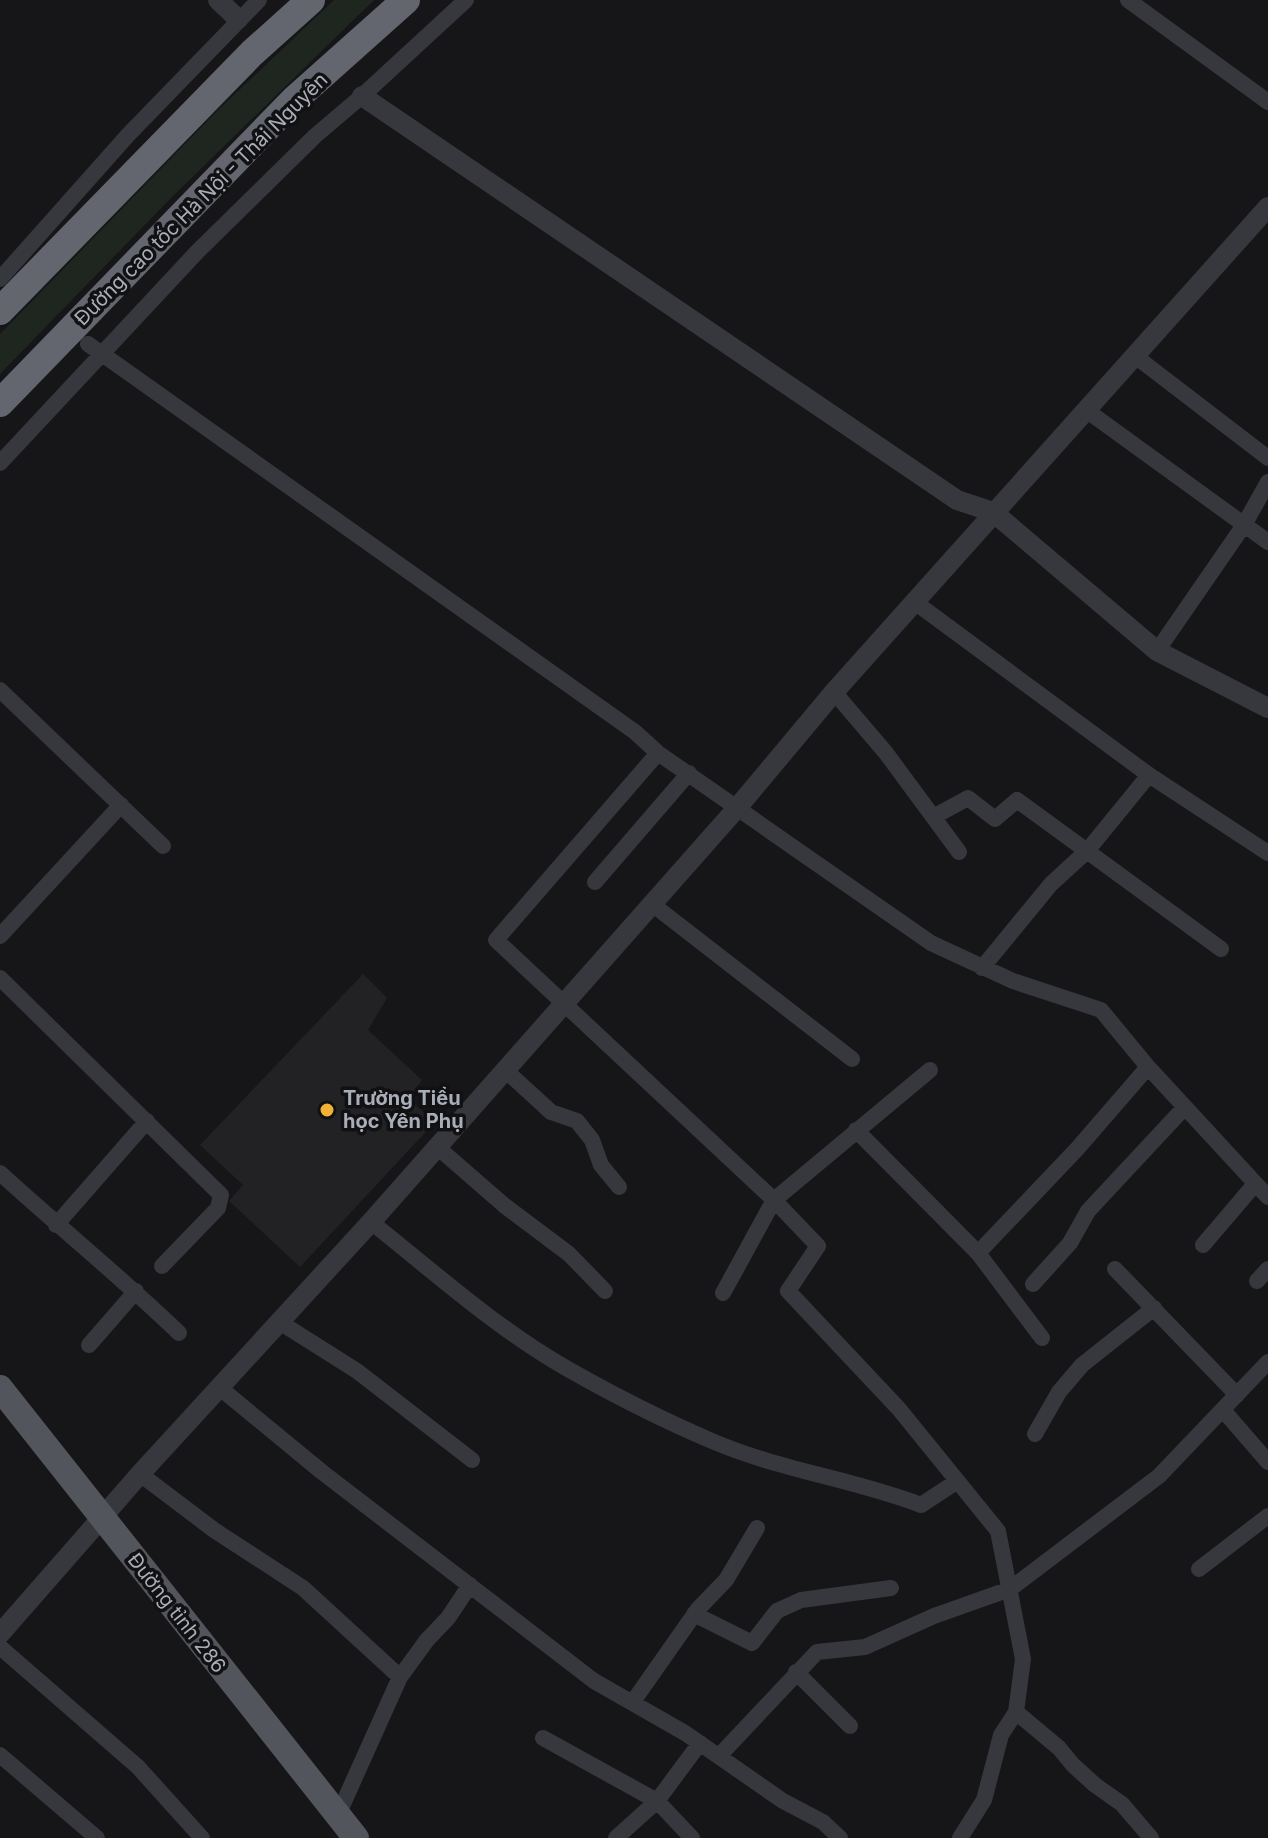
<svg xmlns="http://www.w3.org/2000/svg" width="1268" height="1838" viewBox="0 0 1268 1838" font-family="Inter,sans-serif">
  <rect width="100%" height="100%" fill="#161618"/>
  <path fill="#222225" d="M363 974 387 998 368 1030 422 1080 408 1099 435 1122 300 1267 229 1201 243 1185 200 1145Z"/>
  <path fill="#1e261f" d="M334 0H374L171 198 0 374V334L217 111Z"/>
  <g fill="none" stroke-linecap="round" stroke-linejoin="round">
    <path stroke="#37383d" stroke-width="16" d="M1128 0 1268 102
      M0 279 128 135 259 0
      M88 344 635 732 658 753 931 943 1013 981 1101 1010 1148 1067 1268 1197
      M1135 356 1268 458
      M1086 410 1268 542
      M0 463 197 252 315 136 362 96 466 0
      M916 603 1149 775 1268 853
      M1157 651 1244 525 1268 482
      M0 690 163 846
      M834 692 886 753 959 852
      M658 753 496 940 774 1200 818 1246 788 1291 899 1409 998 1531 1023 1659 1016 1712 1001 1735 984 1800 960 1838
      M933 817 968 798 995 819 1017 800 1221 949
      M595 882 689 773
      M652 904 852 1059
      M0 936 121 805
      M982 968 1051 884 1087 851 1149 775
      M0 978 221 1195 218 1208 162 1266
      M505 1070 551 1112 577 1121 592 1140 601 1165 619 1187
      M856 1130 978 1253 1042 1338
      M436 1146 505 1206 569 1254 605 1291
      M0 1173C59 1227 121 1277 179 1333
      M371 1222C434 1272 496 1328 566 1368 610 1393 665 1421 712 1441 779 1470 853 1479 921 1505L956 1482
      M56 1225 147 1121
      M1203 1245 1255 1184
      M978 1253 1077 1149 1148 1067
      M1115 1269 1237 1395
      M1257 1281 1268 1269
      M1033 1284 1070 1243 1088 1211 1185 1107
      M723 1293 774 1200 930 1070
      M281 1323 357 1371 472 1460
      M89 1345 136 1291
      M220 1388 322 1472 594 1681 685 1733 783 1801 823 1822 840 1838
      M1223 1410 1268 1462
      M1035 1434 1059 1392 1082 1365 1154 1308
      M140 1474 214 1530 303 1588 400 1677
      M1199 1569 1268 1516
      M694 1614 752 1643 777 1611 801 1600 891 1588
      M0 1647 138 1767 202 1838
      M796 1672 850 1726
      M632 1703 698 1609 726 1580 757 1528
      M1016 1712 1059 1748 1073 1765 1095 1785 1122 1804 1151 1838
      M543 1738 657 1801 692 1838
      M0 1755 97 1838
      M719 1756 817 1652 865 1647 934 1616 1010 1589 1159 1476 1268 1362
      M338 1815 400 1677 427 1640 448 1618 470 1585
      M616 1838 657 1801 700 1743"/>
    <path stroke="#37383d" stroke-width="20" d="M218 0 238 19
      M362 96 957 500 993 512 1157 651 1268 708
      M0 1634 140 1474 371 1222 737 808 834 692 1268 207"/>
    <path stroke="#53555c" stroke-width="26" d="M0 1388 356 1838"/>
    <path stroke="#63666e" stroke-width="28" d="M0 311 252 53 311 0
      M0 403 294 100 406 0"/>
  </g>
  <circle fill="#f2b134" stroke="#111113" stroke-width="3" cx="327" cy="1110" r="8"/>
  <g text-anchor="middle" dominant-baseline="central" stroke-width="7" stroke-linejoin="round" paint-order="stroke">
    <g font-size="20" fill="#a8adb8" stroke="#111113">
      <text transform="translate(201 199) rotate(-45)">Đường cao tốc Hà Nội - Thái Nguyên</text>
      <text transform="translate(177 1613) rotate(52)">Đường tỉnh 286</text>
    </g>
    <g font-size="20" font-weight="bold" fill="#a8adb8" stroke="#111113" text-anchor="start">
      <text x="343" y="1098">Trường Tiểu<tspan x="343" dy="23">học Yên Phụ</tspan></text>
    </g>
  </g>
</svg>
